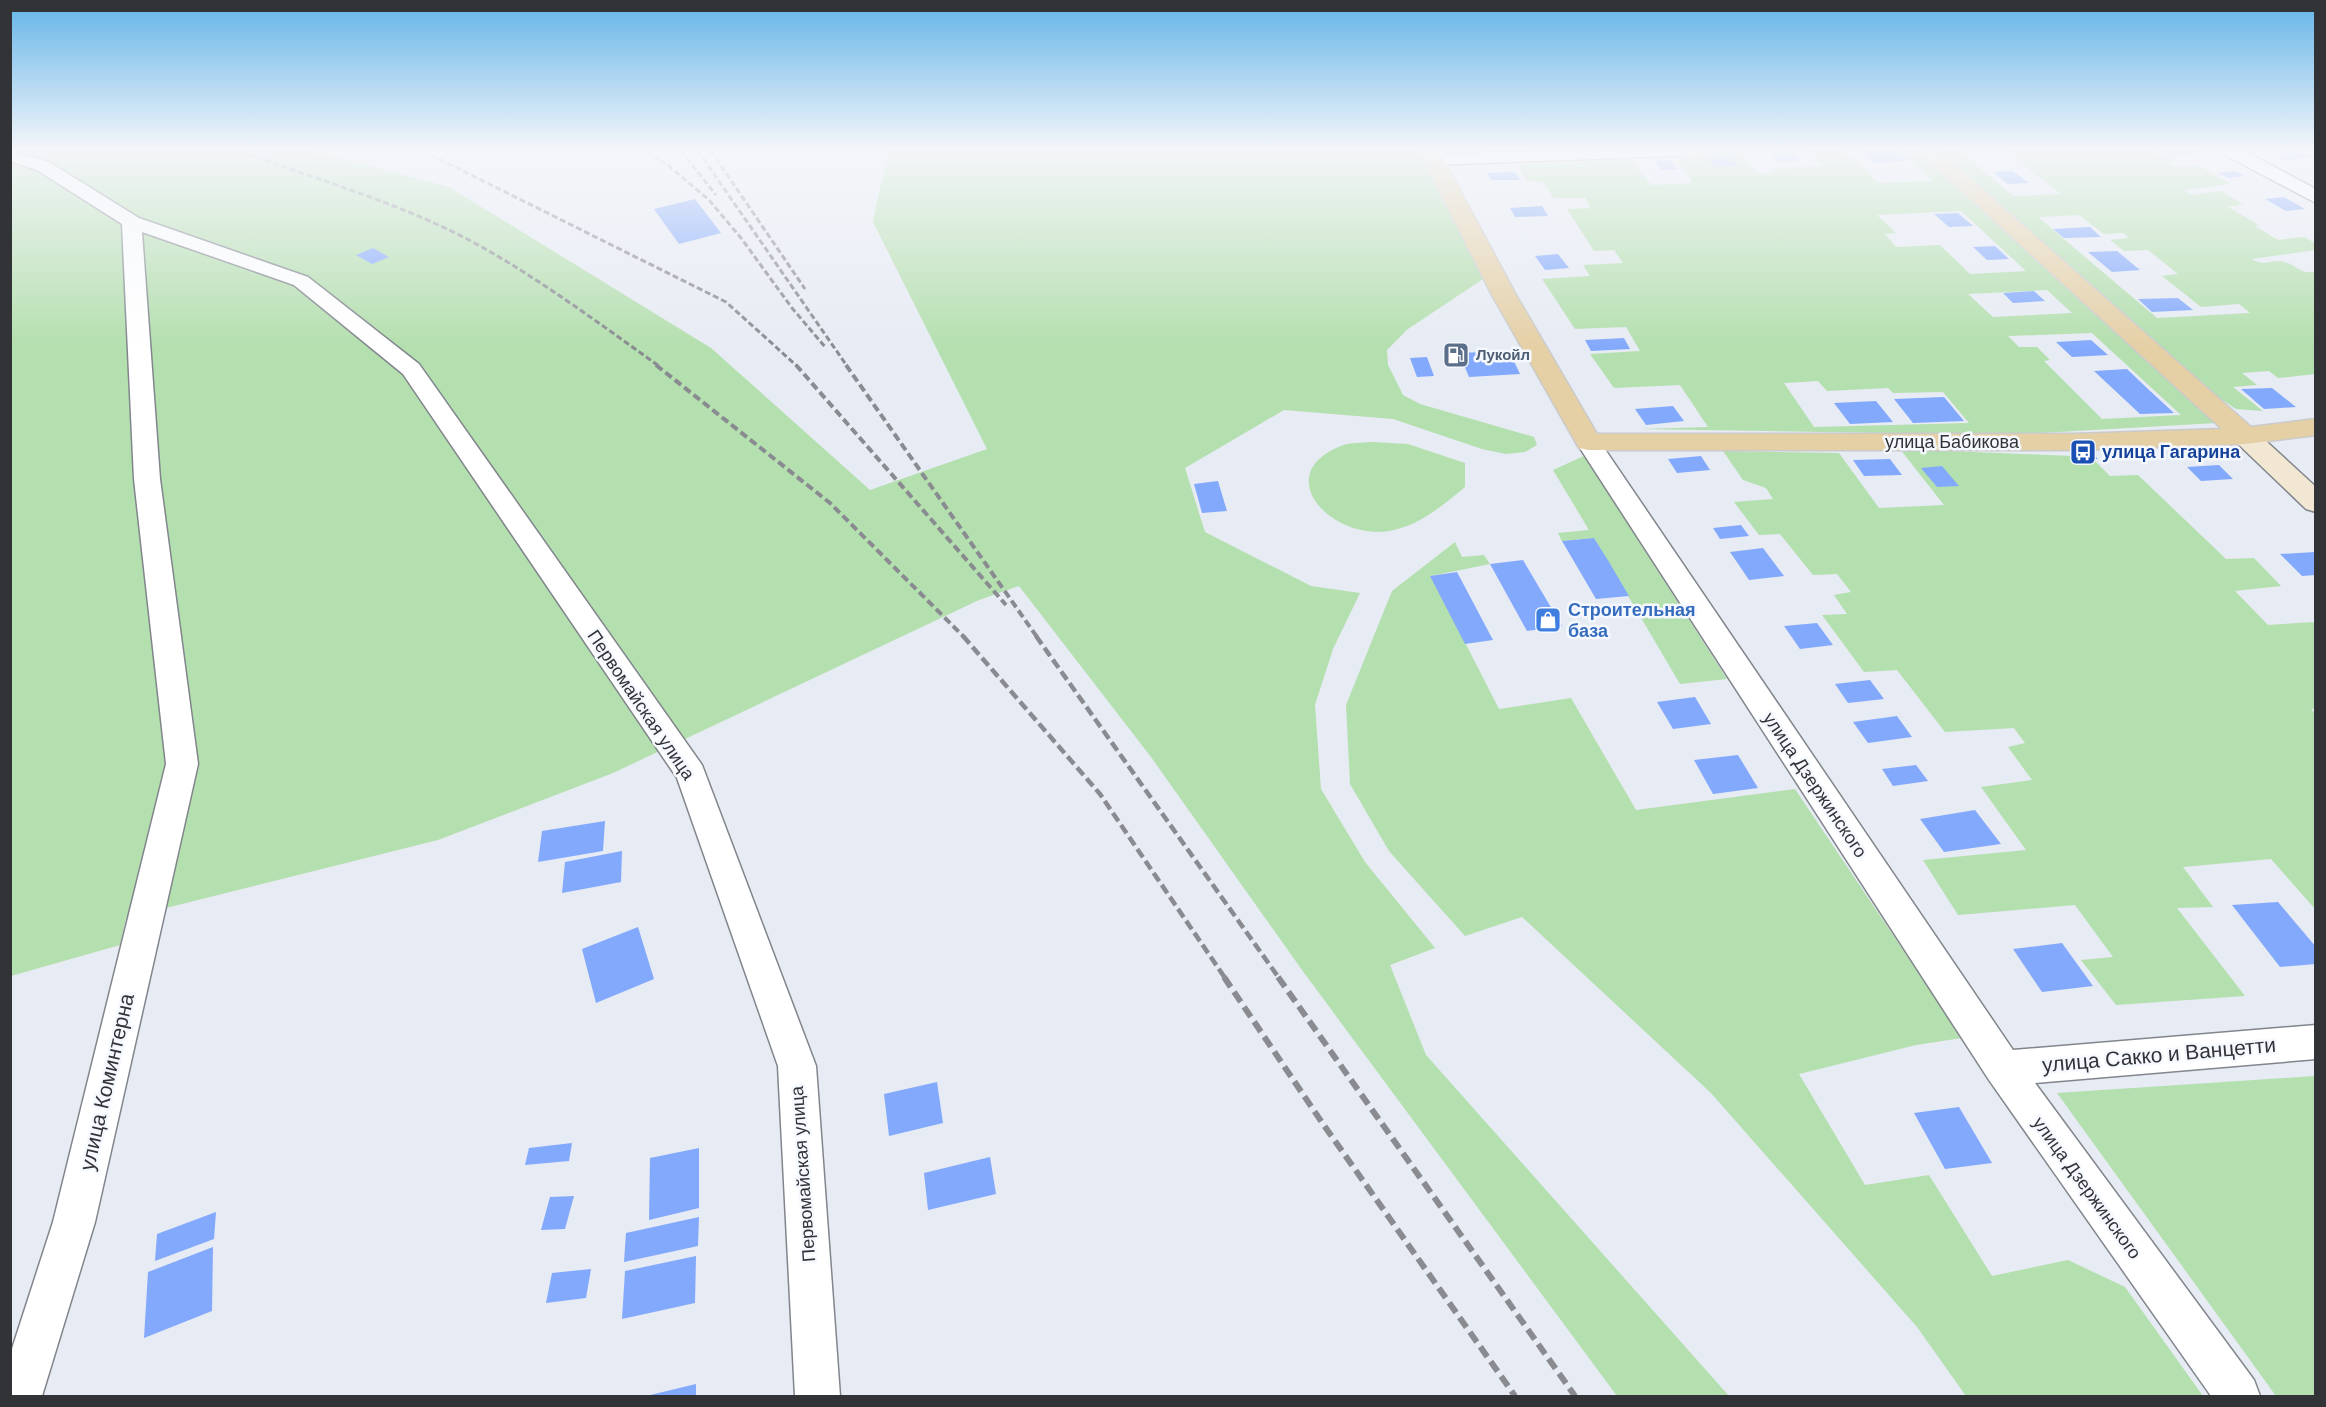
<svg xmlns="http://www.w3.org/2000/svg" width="2326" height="1407" viewBox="0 0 2326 1407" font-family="'DM Sans',sans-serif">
  <rect width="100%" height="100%" fill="#e7ebf3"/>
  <path fill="#b4dfae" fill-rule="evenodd" d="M11 151H314L449 187 711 348 870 490 987 449 873 222 888 151H1420L1483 279 1408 329 1387 350 1388 365 1403 395 1420 404 1534 437 1537 445 1525 452 1506 454 1482 449 1393 419 1284 410 1185 468 1205 532 1311 586 1360 593 1333 649 1315 705 1321 789 1365 862 1435 948 1390 965 1426 1055 1729 1396H1617L1302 970 1151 757 1019 586 979 600 613 773 438 840 126 918 120 945 11 976Z
    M1739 151 1759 174 1775 173 1772 169 1822 166 1806 151H1846L1878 183 1933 181 1900 151H1917L2216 423 2007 435 1641 429 1708 427 1680 385 1614 388 1590 354 1640 351 1626 327 1575 329 1542 279 1590 276 1583 265 1623 263 1614 250 1594 251 1567 209 1591 208 1585 198H1554L1543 182 1527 181 1517 165 1632 160 1651 185 1693 183 1675 157ZM1961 211 2026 271 1970 274 1940 245 1896 247 1885 234 1896 233 1877 215ZM2047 290 2072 313 1993 317 1968 294ZM2092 333 2181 415 2102 419 2044 361 2050 360 2037 347H2019L2008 336ZM1818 381 1827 391 1888 388 1893 393 1943 392 1969 423 1814 427 1784 383Z
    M1938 151H1960L2013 196 2061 194 2005 151H2155L2174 161 2168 162 2176 167 2197 165 2231 184 2184 190 2191 195 2221 191 2243 204 2228 207 2259 225 2255 226 2278 240 2304 237 2315 243V250L2252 259C2266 268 2271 258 2284 262 2298 265 2298 274 2315 272V374L2278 378 2269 371 2242 373 2257 385 2233 387 2263 411 2236 409 2212 393ZM2079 215 2104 234 2123 233 2129 238 2110 240 2124 251 2148 250 2178 274 2162 276 2201 307 2239 304 2250 313 2157 318 2038 217Z
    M1373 442 1408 444 1465 463V487C1443 505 1419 526 1389 531 1330 540 1270 474 1341 446 1350 442 1363 443 1373 442Z
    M1900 449 2072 456 2077 460H2094L2110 476 2138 475 2226 559 2254 558 2281 586 2235 591 2268 625 2313 622 2315 624V654L2314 655 2316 657V709H2311L2316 714V760L2314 761 2316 763 2315 909 2271 859 2183 867 2213 907 2177 908 2245 996 2116 1005 2081 960 2113 957 2075 905 1958 915 1923 860 2026 850 1981 787 2032 780 2008 747 2025 743 2014 728 1945 732 1897 670 1864 672 1822 615 1847 614 1834 595 1851 592 1837 574 1813 575 1780 534 1759 535 1734 502 1773 499 1766 488 1743 480 1723 451 1839 453 1879 508 1944 505Z
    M1584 456 1727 679 1680 684 1594 538 1562 541 1558 533 1589 530 1553 470Z
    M1455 542 1462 557 1484 555 1490 564 1431 576 1499 709 1571 698 1636 810 1795 789 1962 1038 1916 1045 1799 1074 1865 1185 1929 1175 1992 1276 2068 1260 2125 1287 2203 1396H1966L1917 1327 1711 1093 1522 917 1465 936 1389 851 1350 784 1346 705 1392 591Z
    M2315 1076V1396H2276L2057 1093Z"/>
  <path fill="#83a9fc" d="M1862 151H1897L1909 161 1874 163Z
    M2161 151H2197L2203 154 2172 157Z
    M2300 151 2313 157 2286 161 2274 154Z
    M1793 153 1802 161 1779 162 1770 154Z
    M1731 158 1737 166 1714 167 1708 159Z
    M1670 160 1677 169 1661 170 1654 161Z
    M2013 171 2029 183 2008 184 1993 172Z
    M2235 171 2245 176 2228 178 2218 173Z
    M1515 172 1520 180H1491L1487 173Z
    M2284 197 2305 209 2286 211 2265 199Z
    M695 199 721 233 679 244 654 209Z
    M1542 206 1548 216 1515 217 1510 208Z
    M1958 213 1973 226 1949 227 1934 214Z
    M2090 227 2101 237 2064 238 2053 229Z
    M1995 246 2009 259 1987 260 1973 247Z
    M373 248 389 257 372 264 356 255Z
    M2117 251 2140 270 2112 272 2088 252Z
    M1558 254 1569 268 1545 270 1535 256Z
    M2034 291 2045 301 2013 303 2003 293Z
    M2178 298 2193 310 2152 312 2138 299Z
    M1624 338 1630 349 1591 351 1585 340Z
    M2091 340 2108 355 2072 357 2056 342Z
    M1509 351 1520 374 1469 377 1459 353Z
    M1427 357 1434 376 1417 377 1410 358Z
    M2127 369 2148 389 2174 413 2140 414 2094 371Z
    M2272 388 2296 407 2264 409 2241 389Z
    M1944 397 1964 421 1913 423 1894 399Z
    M1876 401 1893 422 1850 424 1834 403Z
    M1673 406 1684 421 1646 425 1635 409Z
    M2092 453 2098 459H2082L2077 454Z
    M1701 456 1710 470 1677 473 1668 459Z
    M1890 459 1902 475 1864 476 1853 460Z
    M2219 465 2233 479 2201 481 2187 467Z
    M1942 466 1959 486 1937 487 1921 468Z
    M1218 481 1227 511 1202 513 1194 484Z
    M1741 525 1749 536 1720 539 1713 528Z
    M1594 538 1609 562 1629 596 1596 599 1562 541Z
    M1763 548 1784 576 1749 580 1730 552Z
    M2315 552 2316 575 2302 576 2280 554Z
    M1523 560 1562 626 1527 631 1490 564Z
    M1457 572 1493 640 1465 644 1430 576Z
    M1817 623 1833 645 1800 649 1784 626Z
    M1870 680 1884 699 1848 703 1835 684Z
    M1695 697 1711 724 1673 729 1657 702Z
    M1897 716 1912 737 1868 743 1853 722Z
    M1738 755 1758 788 1713 794 1694 760Z
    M1916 765 1928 781 1893 786 1882 769Z
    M1975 810 2001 844 1944 852 1920 819Z
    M605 821 603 851 538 862 542 831Z
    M622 851 621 882 562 893 565 862Z
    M2278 902 2316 947V964L2280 967 2232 905Z
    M638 927 654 979 596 1003 582 949Z
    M2062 943 2093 986 2042 992 2013 949Z
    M937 1082 943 1123 889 1136 884 1094Z
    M1959 1107 1992 1163 1945 1169 1914 1113Z
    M572 1143 569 1161 525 1165 529 1148Z
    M699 1148V1208L649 1220 650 1158Z
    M990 1157 996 1194 928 1210 924 1173Z
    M574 1196 565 1229 541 1230 550 1197Z
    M216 1212 214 1239 155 1261 157 1234Z
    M699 1217 698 1246 624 1262 626 1233Z
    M213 1247 212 1311 144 1338 148 1272Z
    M696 1256 695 1303 622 1319 625 1271Z
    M591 1269 586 1298 546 1303 552 1273Z
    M696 1384V1396H646Z"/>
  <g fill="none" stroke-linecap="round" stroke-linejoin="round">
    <defs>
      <path id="street" d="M10 151 49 162 139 218 308 277 419 364 702 765 816 1066 840 1396H795L778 1066 677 778 403 374 294 285 142 232 160 479 198 764 95 1222 42 1396H10V1355L53 1222 166 764 134 479 122 224 37 170 10 161Z
        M1540 151H1683L1680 155 1674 156 1433 165 1427 164 1424 160 1427 156 1433 155Z
        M2222 151H2244L2316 189V203L2225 155Z
        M1588 435 1597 437 1600 442 2013 1050 2316 1025V1059L2035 1083 2254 1380 2260 1396H2211L1989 1080 1576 442 1579 437Z"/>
      <path id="secondary" d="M2245 428 2254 430 2316 487V512L2306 509 2236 442 2232 436 2236 430Z"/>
      <path id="primary" d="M1419 151H1439L1516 295 1597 434H2074L2222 429 1918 151H1939L2251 427 2316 419V435L2245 444 2074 450H1588L1579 448 1492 295Z"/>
    </defs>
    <use href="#street" stroke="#81858c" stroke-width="3"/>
    <use href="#secondary" stroke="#81858c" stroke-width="3"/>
    <use href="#primary" stroke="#cacacb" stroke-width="3"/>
    <use href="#street" fill="#fff" fill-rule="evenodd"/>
    <use href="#secondary" fill="#f2e7d2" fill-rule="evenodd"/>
    <use href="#primary" fill="#e5d0a6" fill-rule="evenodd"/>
    <path stroke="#898b91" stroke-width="3" stroke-dasharray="6 3" stroke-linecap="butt" d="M239 151C315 179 397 202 469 240 536 276 597 322 659 366
      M423 151 726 302 797 366
      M645 151 669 166 709 200 741 238 792 308 826 348
      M681 151 716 195
      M698 151 847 366
      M711 151 805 289"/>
    <path stroke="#898b91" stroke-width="4" stroke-dasharray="8 4" stroke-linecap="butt" d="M656 365 830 503 964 637
      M796 365 1006 605
      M846 365 1037 637"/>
    <path stroke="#898b91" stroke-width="4.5" stroke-dasharray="10 4.5" stroke-linecap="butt" d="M963 636 1100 794 1225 978
      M1036 636 1279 978"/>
    <path stroke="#898b91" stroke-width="6" stroke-dasharray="12 6" stroke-linecap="butt" d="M1224 977 1323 1124 1515 1396
      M1278 977 1575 1396"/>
  </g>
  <linearGradient id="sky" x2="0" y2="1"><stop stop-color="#63b4e8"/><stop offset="0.43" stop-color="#f4f6fa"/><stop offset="1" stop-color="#f4f6fa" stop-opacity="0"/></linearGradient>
  <rect width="2326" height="348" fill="url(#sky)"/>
  <defs>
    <symbol id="fuel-square" viewBox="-11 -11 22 22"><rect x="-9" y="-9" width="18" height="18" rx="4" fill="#5c6f8a" stroke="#f5f9ff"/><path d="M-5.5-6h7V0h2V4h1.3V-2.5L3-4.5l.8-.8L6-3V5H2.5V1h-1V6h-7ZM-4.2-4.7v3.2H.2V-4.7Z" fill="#fff"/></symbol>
    <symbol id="bus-square" viewBox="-11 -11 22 22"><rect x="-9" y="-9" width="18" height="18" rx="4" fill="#1a4fb4" stroke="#f5f9ff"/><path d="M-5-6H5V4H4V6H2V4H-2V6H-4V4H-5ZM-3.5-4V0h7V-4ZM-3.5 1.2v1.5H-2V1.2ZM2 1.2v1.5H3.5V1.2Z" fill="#fff"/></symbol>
    <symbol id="shop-square" viewBox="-11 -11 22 22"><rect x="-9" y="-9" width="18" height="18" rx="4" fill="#3f7fe0" stroke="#f5f9ff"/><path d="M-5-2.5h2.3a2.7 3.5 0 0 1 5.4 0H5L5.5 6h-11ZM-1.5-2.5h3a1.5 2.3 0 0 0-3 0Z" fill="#fff"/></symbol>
  </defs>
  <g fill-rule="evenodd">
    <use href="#fuel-square" x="1441" y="340" width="30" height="30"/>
    <use href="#bus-square" x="2068" y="437" width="30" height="30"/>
    <use href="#shop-square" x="1533" y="605" width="30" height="30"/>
  </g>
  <g text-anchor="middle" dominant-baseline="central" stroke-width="5" stroke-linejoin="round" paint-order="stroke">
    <g font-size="15" font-weight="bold" fill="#4e5e75" stroke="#f5f9ff" text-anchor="start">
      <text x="1476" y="355">Лукойл</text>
    </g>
    <g font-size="18" fill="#323336" stroke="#f5f9ff">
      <text x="1952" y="442">улица Бабикова</text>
      <text transform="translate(641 705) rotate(56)">Первомайская улица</text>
      <text transform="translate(1815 785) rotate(56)">улица Дзержинского</text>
      <text transform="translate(803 1174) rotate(-94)">Первомайская улица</text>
      <text transform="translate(2087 1188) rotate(54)">улица Дзержинского</text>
    </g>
    <g font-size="18" font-weight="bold" fill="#164399" stroke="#f5f9ff" text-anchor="start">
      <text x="2102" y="452">улица Гагарина</text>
    </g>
    <g font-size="18" font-weight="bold" fill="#366cbe" stroke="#f5f9ff" text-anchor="start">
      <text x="1568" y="610">Строительная<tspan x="1568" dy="21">база</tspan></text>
    </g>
    <g font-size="21" fill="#323336" stroke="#f5f9ff">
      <text transform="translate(2159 1055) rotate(-5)">улица Сакко и Ванцетти</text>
      <text transform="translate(107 1082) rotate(-77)">улица Коминтерна</text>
    </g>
  </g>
  <rect width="2326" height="1407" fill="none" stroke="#323336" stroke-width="24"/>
</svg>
